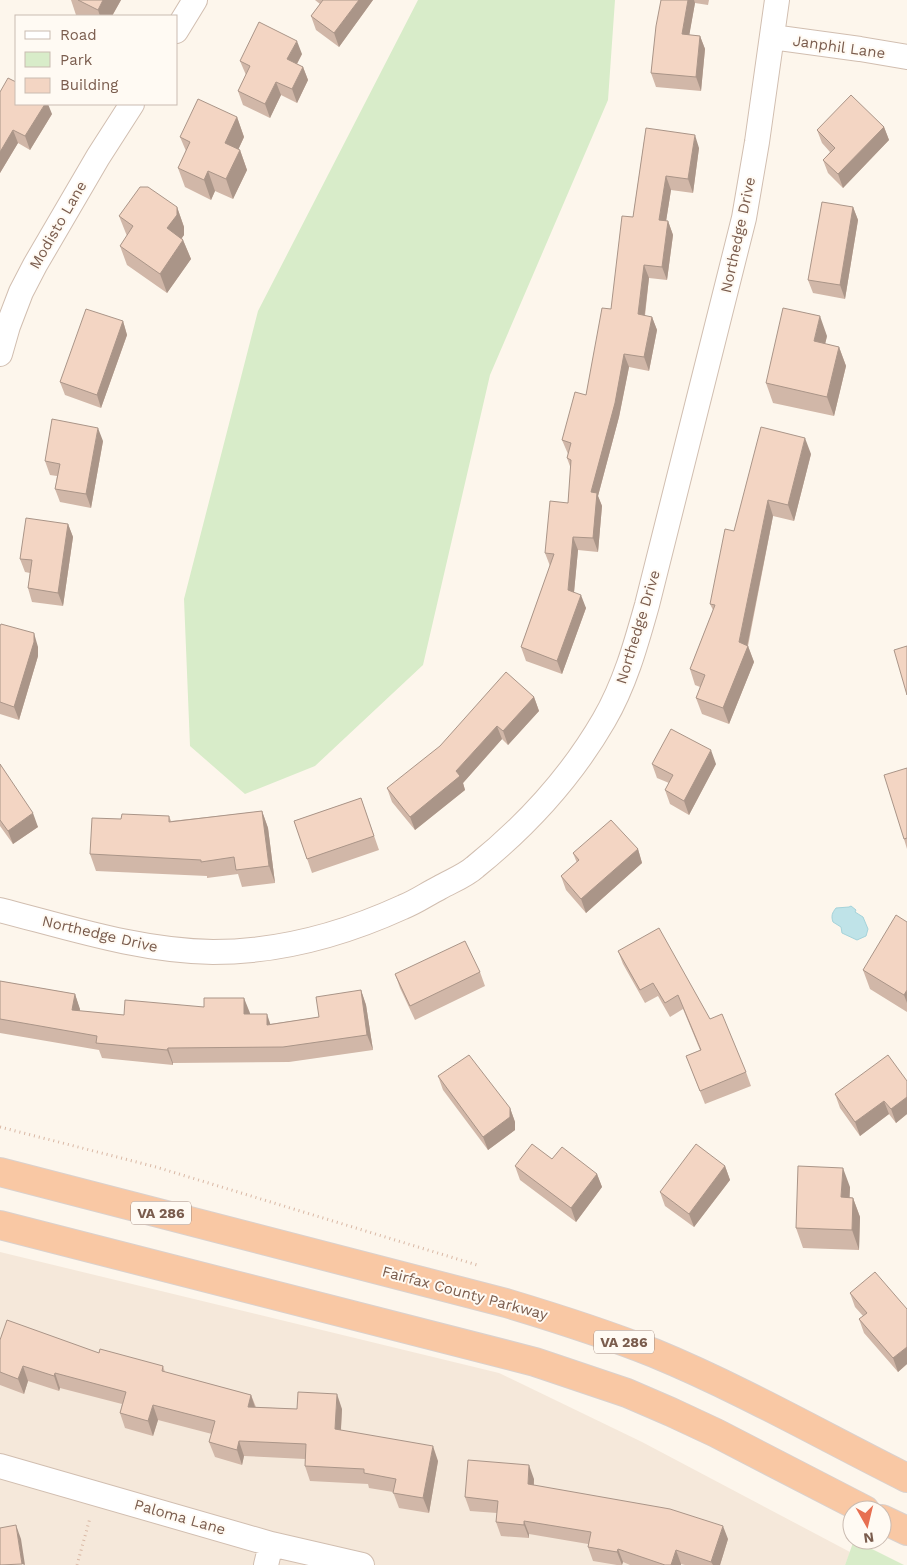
<svg xmlns="http://www.w3.org/2000/svg" width="907" height="1565" viewBox="0 0 907 1565" font-family="'Work Sans',sans-serif">
  <rect width="100%" height="100%" fill="#fdf6ec"/>
  <path fill="#f5e8da" d="M0 1252 499 1373 642 1442 850 1552 845 1565H0Z"/>
  <path fill="#d8ecc9" d="M418 0H615L608 100 490 375 423 665 315 766 245 794 190 746 184 599 258 311Z
    M854 1540 904 1565H845Z"/>
  <path fill="#bfe3e8" stroke="#a5d3da" d="M851 906 856 910 855 912 863 917 868 929 866 936 857 940 842 933 841 927 833 922C831 916 832 913 836 908L849 907Z"/>
  <g fill="none" stroke-linecap="round" stroke-linejoin="round">
    <defs>
      <path id="minor" d="M176 31 195 0
        M772 37 860 49 907 57
        M0 354 8 326 21 292 35 265 98 157 132 104
        M0 910C70 928 140 951 213 952 278 952 344 934 403 907 416 902 427 894 439 888 451 881 465 876 475 867 526 826 571 777 604 720 625 684 636 644 647 605L744 218 757 142 777 0
        M0 1466 271 1544 362 1565
        M266 1565 271 1544"/>
      <path id="trunk" d="M0 1172 506 1303C556 1318 606 1334 654 1353 741 1389 823 1436 907 1478
        M0 1225 535 1362 627 1393 671 1412 716 1433 865 1510
        M882 1519 907 1531"/>
    </defs>
    <use href="#minor" stroke="#d1beb0" stroke-width="26"/>
    <use href="#trunk" stroke="#dad1cd" stroke-width="30"/>
    <path stroke="#d9b8a5" stroke-width="3" stroke-dasharray="1 4" stroke-linecap="butt" d="M0 1127 156 1167 477 1265
      M77 1565 90 1518"/>
    <use href="#minor" stroke="#fff" stroke-width="24"/>
    <use href="#trunk" stroke="#f9c8a4" stroke-width="28"/>
  </g>
  <path fill="#d1b7a8" d="M71 0H121L112 16H79L76 15Z
    M315 0H373L339 47 316 30 311 16 320 4Z
    M661 0H709L708 5 695 3 689 35 700 36 705 49 701 91 656 87 651 73Z
    M302 54 297 64 303 67 308 80 297 103 281 95 270 118 243 105 238 91 246 75 240 61Z
    M0 92 52 114 30 150 18 143 0 173Z
    M237 117 244 137 238 150H240L247 170 233 199 215 191 211 200 185 187 178 168 186 151 180 137Z
    M884 127 889 140 843 188 828 173 823 160 830 152 822 143 817 130Z
    M646 128 699 148 693 193 671 190 666 221H668L673 235 667 280 649 278 645 316 652 317 657 330 649 371 629 367 619 417 598 496 602 506 598 552 578 550 574 592 586 608 562 674 526 661 521 647 550 566 545 553 568 503 571 469 567 458 568 454 562 440 586 395 611 309 633 217Z
    M177 207 184 227V235L182 238 183 240 191 259 167 293 127 265 120 246 127 236 119 216Z
    M853 207 858 220 845 299 813 293 808 280Z
    M123 321 127 335 101 408 65 395 60 382Z
    M827 336 825 344 839 347 846 366 834 416 773 403 766 383Z
    M103 441 91 508 60 502 55 489 57 476 50 475 45 461Z
    M811 454 794 521 773 516 748 646 754 662 729 724 702 714 696 698 700 687 695 685 690 669 713 610 710 604 734 531Z
    M68 524 73 537 63 606 32 602 28 588 30 573 25 572 20 559Z
    M0 626 38 647V656L19 720 0 714Z
    M534 697 539 711 508 745 502 739 463 783 465 790 415 830 392 802 387 788Z
    M0 764 38 827 13 844 0 826Z
    M652 764H716L689 815 670 804 665 790 669 783 657 778Z
    M907 768V849L904 839Z
    M361 798 379 850 312 873 294 821Z
    M262 811 268 828 275 883 242 887 238 874 207 878V876L96 871 90 854 121 819 169 816 171 821Z
    M638 849 642 863 586 913 566 890 561 876 577 863 573 853Z
    M907 922V1012L870 989 863 970Z
    M618 951 710 1019 746 1072 751 1086 705 1104 686 1056 700 1050 683 1009 670 1017 658 996 645 1003 623 964Z
    M480 972 485 986 415 1020 400 988 395 974Z
    M0 981 75 994 80 1011 124 1015 250 1013V1014L270 1024 319 1017 361 990 366 1005 373 1050 289 1062 173 1063V1065L102 1058 99 1050 0 1033Z
    M438 1076 510 1108 515 1122V1130L488 1150 443 1090Z
    M907 1081V1114L896 1123 889 1114 860 1136 840 1108 835 1094Z
    M552 1159 597 1174 602 1187 576 1222 520 1180 515 1166Z
    M725 1166 730 1180 694 1227 665 1206 660 1192Z
    M850 1187 849 1197 853 1198 860 1217 859 1250 803 1248 796 1228Z
    M850 1293 907 1309V1364L898 1372 864 1333 859 1319 863 1316 855 1307Z
    M0 1340 99 1353 163 1366 165 1372 251 1395 256 1407 297 1409H342L341 1430 438 1461 429 1513 399 1508 393 1492 369 1488 368 1484 310 1481 305 1466V1459L244 1456 242 1465 215 1457 209 1442 212 1434 158 1420 153 1436 125 1428 120 1413 122 1404 60 1388 59 1391 28 1381 24 1394 0 1385Z
    M534 1479V1485L728 1539 720 1565H685L681 1564V1565H630L623 1562 622 1565H617L593 1561 588 1547V1544L529 1534V1538L501 1536 496 1522 497 1513 470 1511 465 1497Z"/>
  <path fill="#aa9588" d="M103 0H121L112 16H100L98 10Z
    M359 0H373L339 47 334 33Z
    M688 0H694L695 3 687 48 682 34Z
    M700 36 705 49 701 91 696 77Z
    M297 41 302 54 292 73 287 59Z
    M303 67 308 80 297 103 292 89Z
    M276 82 281 95 270 118 265 104Z
    M45 104H48L52 114 30 150 25 136Z
    M237 117 244 137 232 163 225 143Z
    M884 127 889 140 843 188 838 174Z
    M13 130 18 143 0 173V152Z
    M695 135 699 148 693 193 688 179Z
    M240 150 247 170 233 199 226 179Z
    M208 171 215 191 211 200 204 180Z
    M666 176 671 190 664 234 659 220Z
    M177 207 184 227V235L174 248 167 228Z
    M853 207 858 220 845 299 840 285Z
    M668 221 673 235 667 280 662 267Z
    M183 240 191 259 167 293 160 274Z
    M644 265 649 278 643 328 638 314Z
    M820 316 827 336 821 361 814 341Z
    M652 317 657 330 649 371 644 357Z
    M123 321 127 335 101 408 97 395Z
    M839 347 846 366 834 416 827 397Z
    M624 354 629 367 619 417 598 496 602 506 598 552 593 538 591 492Z
    M98 428 103 441 91 508 86 494Z
    M805 438 811 454 794 521 788 505Z
    M768 500 773 516 747 647 748 646 754 662 729 724 723 708 739 642Z
    M68 524 73 537 63 606 58 593Z
    M573 537 578 550 573 603 568 590Z
    M581 595 586 608 562 674 557 661Z
    M34 633 38 647V656L19 720 14 707Z
    M534 697 539 711 508 745 503 731Z
    M497 726 502 739 463 783 465 790 415 830 410 817 456 771Z
    M711 750 716 764 689 815 684 801Z
    M262 811 268 828 275 883 269 866Z
    M33 813 38 827 13 844 8 831Z
    M638 849 642 863 586 913 581 899Z
    M361 990 366 1005 373 1050 367 1035Z
    M907 990V1003L904 995Z
    M75 994 80 1009 78 1025 72 1010Z
    M244 998 250 1013V1029L244 1014Z
    M267 1014 272 1029 267 1025Z
    M168 1048 173 1063V1065L167 1050Z
    M907 1097V1114L896 1123 891 1109Z
    M884 1101 889 1114 860 1136 855 1122Z
    M510 1108 515 1122V1130L488 1150 483 1137Z
    M725 1166 730 1180 694 1227 689 1214Z
    M843 1168 850 1187 849 1217 841 1197Z
    M597 1174 602 1187 576 1222 571 1208Z
    M853 1198 860 1217 859 1250 852 1230Z
    M907 1347V1364L898 1372 893 1358Z
    M23 1366 28 1381 24 1394 18 1379Z
    M55 1373 60 1388 59 1391 54 1376Z
    M337 1394 342 1409 340 1444 335 1429Z
    M251 1395 256 1410 248 1407Z
    M153 1405 158 1420 153 1436 148 1421Z
    M239 1441 244 1456 242 1465 237 1450Z
    M433 1446 438 1461 429 1513 423 1498Z
    M529 1465 534 1479 533 1498 528 1484Z
    M524 1521 529 1534V1538L524 1525Z
    M16 1525 21 1539 25 1565 22 1564Z
    M723 1526 728 1539 720 1565H713L711 1562Z
    M618 1549 623 1562 622 1565 617 1552Z
    M676 1550 681 1564V1565H671Z"/>
  <path fill="#f3d5c3" stroke="#aa9588" d="M78 0H103L98 10Z
    M323 0H359L334 33 311 16Z
    M661 0H688L682 34 700 36 696 77 651 73 656 26Z
    M259 22 297 41 287 59 303 67 292 89 276 82 265 104 238 91 250 66 240 61Z
    M8 78 16 82V104H45L25 136 13 130 0 152V92Z
    M851 95 884 127 838 174 823 160 835 148 817 130Z
    M198 99 237 117 225 143 240 150 226 179 208 171 204 180 178 168 190 142 180 137Z
    M646 128 695 135 688 179 666 176 659 220 668 221 662 267 644 265 638 314 652 317 644 357 624 354 615 403 591 492 597 493 593 538 573 537 568 590 581 595 557 661 521 647 554 554 545 553 550 501 568 503 571 460 567 458 571 443 562 440 575 392 586 395 602 308 611 309 622 216 633 217Z
    M140 187H148L177 207V215L167 228 183 240 160 274 120 246 133 226 119 216Z
    M822 202 853 207 840 285 808 280Z
    M783 308 820 316 814 341 839 347 827 397 766 383Z
    M86 309 123 321 97 395 60 382Z
    M52 419 98 428 86 494 55 489 60 464 45 461Z
    M761 427 805 438 788 505 768 500 739 642 748 646 723 708 696 698 705 675 690 669 715 605 710 604 725 529 734 531Z
    M26 518 68 524 58 593 28 588 32 560 20 559Z
    M1 624 34 633V642L14 707 0 702V626Z
    M907 646V695L894 650Z
    M506 672 534 697 503 731 497 726 456 771 460 776 410 817 387 788 440 746Z
    M671 729 711 750 684 801 665 790 673 775 652 764Z
    M0 764 33 813 8 831 0 820Z
    M907 768V838L904 839 884 775Z
    M361 798 374 836 307 859 294 821Z
    M262 811 269 866 236 870 234 857 201 862V860L90 854 92 818 121 819 122 814 169 816V822Z
    M611 820 638 849 581 899 561 876 579 860 573 853Z
    M896 915 907 922V990L904 995 863 970Z
    M659 928 710 1019 722 1014 746 1072 700 1091 686 1056 701 1050 678 995 665 1003 653 983 640 990 618 951Z
    M465 941 480 972 410 1006 395 974Z
    M0 981 75 994 72 1010 124 1015 125 1000 204 1007V998H244V1014H267V1025L319 1017 316 997 361 990 367 1035 283 1047 168 1048 167 1050 96 1043 97 1036 0 1019Z
    M469 1055 510 1108V1117L483 1137 438 1076Z
    M888 1055 907 1081V1097L891 1109 884 1101 855 1122 835 1094Z
    M532 1144 552 1159 562 1147 597 1174 571 1208 515 1166Z
    M696 1144 725 1166 689 1214 660 1192Z
    M798 1166 843 1168 841 1197 853 1198 852 1230 796 1228Z
    M875 1272 907 1309V1347L893 1358 859 1319 867 1313 850 1293Z
    M7 1320 99 1353 100 1349 163 1366 162 1371 251 1395 248 1407 297 1409 298 1392 337 1394 335 1429 433 1446 423 1498 393 1493 396 1479 364 1473V1469L305 1466 306 1444 239 1441 237 1450 209 1442 215 1421 153 1405 148 1421 120 1413 126 1392 55 1373 54 1376 23 1366 18 1379 0 1372V1340Z
    M468 1460 529 1465 528 1484 670 1509 723 1526 711 1562 676 1550 671 1565H665L618 1549 617 1552 588 1547 591 1532 524 1521V1525L496 1522 498 1501 465 1497Z
    M16 1525 22 1564 0 1565V1528Z"/>
  <g text-anchor="middle" dominant-baseline="central" stroke-width="4" stroke-linejoin="round" paint-order="stroke">
    <g fill="#fffaf3" stroke="#a28b7f" stroke-width="1">
      <rect x="131" y="1201.5" width="60" height="23" rx="4"/>
      <rect x="594" y="1330.5" width="60" height="23" rx="4"/>
    </g>
    <g font-size="14" font-weight="bold" fill="#7a5c4d">
      <text x="161" y="1213">VA 286</text>
      <text x="624" y="1342">VA 286</text>
    </g>
    <g font-size="15" fill="#7a5c4d" stroke="#fffaf3">
      <text transform="translate(839 47) rotate(8)">Janphil Lane</text>
      <text transform="translate(58 225) rotate(-60)">Modisto Lane</text>
      <text transform="translate(738 235) rotate(-78)">Northedge Drive</text>
      <text transform="translate(638 627) rotate(-73)">Northedge Drive</text>
      <text transform="translate(100 934) rotate(13)">Northedge Drive</text>
      <text transform="translate(465 1293) rotate(15)">Fairfax County Parkway</text>
      <text transform="translate(180 1517) rotate(16)">Paloma Lane</text>
    </g>
  </g>
  <rect x="15" y="15" width="162" height="90" fill="#fffaf3" stroke="#cabbb1"/>
  <rect x="25" y="31" width="25" height="8" fill="#ffffff" stroke="#cabbb1"/>
  <text x="60" y="40" font-size="15" fill="#7a5c4d">Road</text>
  <rect x="25" y="52" width="25" height="15" fill="#d8ecc9" stroke="#cabbb1"/>
  <text x="60" y="65" font-size="15" fill="#7a5c4d">Park</text>
  <rect x="25" y="78" width="25" height="15" fill="#f3d5c3" stroke="#cabbb1"/>
  <text x="60" y="90" font-size="15" fill="#7a5c4d">Building</text>
  <g transform="translate(867 1525) rotate(172)"><circle r="24" fill="#fffaf3" stroke="#cabbb1"/>
  <path d="M0-4L9 19L0 12L-9 19Z" fill="#e76f51"/>
  <text y="-8" font-size="14" font-weight="bold" text-anchor="middle" fill="#7a5c4d">N</text>
  </g>
</svg>
